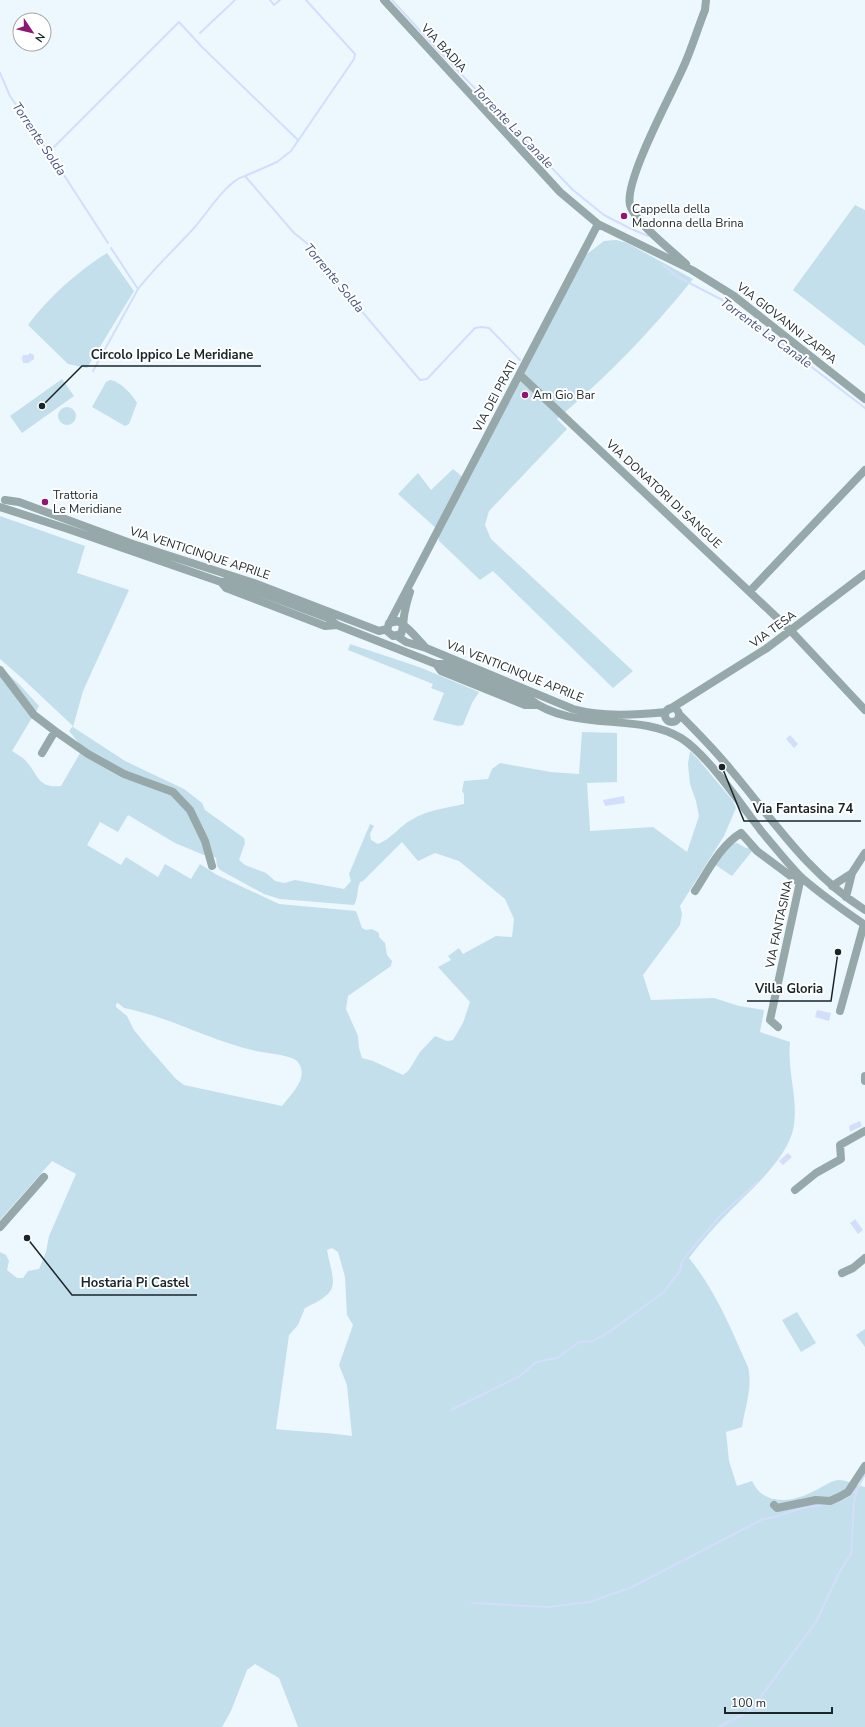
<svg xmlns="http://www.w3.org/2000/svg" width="865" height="1727" viewBox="0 0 865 1727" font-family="'Nunito Sans',sans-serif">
  <rect width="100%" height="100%" fill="#ecf8fd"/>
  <path fill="#c3dfeb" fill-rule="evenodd" d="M855 205 865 210V346L793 290Z
    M616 240 627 243 693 279C652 330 607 377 557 419L567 429 489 511 485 525 491 539 633 671 613 688 493 571 480 580 439 541 438 530 398 494 418 473 431 490 453 469 465 479 583 257 604 241Z
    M107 253 134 291 87 368 68 364 28 325C47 299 79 270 107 253Z
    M62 379 74 396 22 433 10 416Z
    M110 380C120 381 133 395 137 403L129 424 125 426 92 407 106 382Z
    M58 416a9 9 0 1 1 18 0a9 9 0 1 1-18 0Z
    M0 516 85 546 77 573 129 590 83 691 73 727 125 761 184 789 202 803 205 810 244 838 245 843 239 860 245 865 266 873 275 881 284 883 295 880 344 889 351 881 349 874 370 824 374 826 370 834 371 840 378 844C391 839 399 827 411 820 428 810 446 808 464 804V794L462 791 464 781 488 779 492 769 500 763 551 772 579 774 582 732 617 733V782L587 783 590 831 653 827 687 852 699 816 696 801 690 784 688 764 690 751 698 759 733 801 736 808 724 836 680 906 682 914 680 925 643 975 651 1000 714 998 739 1006 764 1010 760 1032 790 1042C787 1070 798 1097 794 1125 789 1158 752 1188 729 1212 715 1226 701 1242 689 1258 716 1291 731 1329 748 1367 753 1388 745 1406 742 1427L726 1432 729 1461 737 1486 752 1481C763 1505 789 1503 810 1493 819 1490 829 1481 838 1480 846 1480 857 1485 865 1487V1727H298L279 1678 255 1664 247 1670 231 1711 222 1727H0V1252L6 1255 9 1261 7 1270 17 1278H23L28 1271 39 1269 46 1252 49 1236 76 1174 52 1161 0 1220V667L20 685 39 706 12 751C16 754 21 756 25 760 38 773 37 789 61 786L83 748 69 731 73 726 24 680 0 659ZM128 815 175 843 204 855H211L216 858 217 866 220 870 264 894 280 899 354 905C359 897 356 888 361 881L362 882 402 842 418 861 435 853 459 861 505 899 514 919 512 937 496 936 463 954 459 948 448 956 451 960 438 967 470 1002 463 1023 453 1040 447 1041 435 1036 420 1052 409 1070 403 1075 373 1061 362 1058 359 1048 358 1036 346 1009 348 996 391 966 392 961 387 955 385 943 379 937V933L372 929 366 930 362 928 356 911 279 904 217 875 200 864 191 879 165 864 158 877 126 857 121 865 87 845 100 822 118 832ZM118 1003 124 1008C170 1017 211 1041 256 1051 265 1053 291 1055 297 1061 311 1077 290 1095 282 1106L184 1085 176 1079 147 1046 134 1030 127 1016 116 1007V1004ZM332 1248 338 1252 345 1277 347 1315 353 1325 339 1365 347 1385 352 1436C326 1432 301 1432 276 1429L289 1335 298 1325 305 1308C342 1291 334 1285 327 1250Z
    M350 644 419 667 479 692 472 703 463 725 458 726 433 720 444 693 431 688 433 684 348 650Z
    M737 843 746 848 750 847 753 850 732 876 714 864 732 844Z
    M797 1312 816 1343 801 1352 782 1320Z
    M865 1329V1347L856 1335Z"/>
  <path fill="#d3ddfc" d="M30 353 34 355V359L28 363H23L22 358 23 355H28Z
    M790 735 798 744 794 748 786 739Z
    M624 796 625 803 605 806 603 800Z
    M817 1010 831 1013 829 1021 815 1017Z
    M860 1121 862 1126 850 1132 849 1126Z
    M788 1153 792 1157 783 1165 779 1161Z
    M855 1219 863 1230 858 1234 850 1223Z"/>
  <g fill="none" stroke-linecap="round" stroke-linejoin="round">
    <path stroke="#d3ddfc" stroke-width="2" d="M270 0 274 5 280 0
      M392 0 435 47 573 190 604 215 629 228 648 236
      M200 33 235 0
      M0 73 10 96 49 152 108 243
      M53 148 179 22 202 47 298 140
      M245 176 277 162 291 151 354 59 355 54 306 0
      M111 248 138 289C155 267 175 249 194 228 206 215 227 180 245 176L294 233 313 248 320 262 420 380 427 379 475 328 482 327 489 328 520 360
      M663 265 676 276 730 304 865 408
      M93 371 138 289
      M451 1410 520 1376 536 1362 557 1358 579 1342 593 1341 609 1332 664 1292 680 1271 682 1261 690 1251 719 1217 757 1182
      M472 1603 548 1607 590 1602 632 1587 763 1519C776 1518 785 1513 796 1510 823 1502 833 1510 857 1490
      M719 1727 751 1710 816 1622 840 1571 851 1554 854 1503 857 1490 865 1474"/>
    <path stroke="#96a8a9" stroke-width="8" d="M384 0 560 192 598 224 692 270 734 296 865 399
      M686 264C672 251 634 221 630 205 624 181 671 95 682 70 691 51 697 30 705 10L706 0
      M520 375 791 631 865 710
      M5 500 19 502 133 544 254 583 379 631 387 629
      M0 507 68 529 221 582 229 581 328 618 337 625 436 664H444L528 698C574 734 636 711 681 738 708 755 742 806 762 832 775 847 788 864 802 878 822 895 843 910 865 925
      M221 582 226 588 325 626 337 625
      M750 591 865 470
      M410 592C408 598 406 605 405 611 403 618 404 627 401 634L393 636 387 631 389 623 398 621C408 627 416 637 425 647
      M390 622 598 224
      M397 636 406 642 426 648 573 709C603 717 635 715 666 712
      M436 664 441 671 525 705H537
      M0 670 34 715 55 731 88 754 124 774 173 792 190 810 205 841 212 866
      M665 715a7 7 0 1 1 14 0a7 7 0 1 1-14 0Z
      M670 709 767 648 865 574
      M679 714C697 732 715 750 731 770 774 821 807 873 865 910
      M42 753 55 731
      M832 886 852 873
      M695 891C708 871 720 846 741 833L757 851 800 883
      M846 897 852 873 865 853
      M840 1011 864 924
      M778 1027 770 1020 801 877
      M865 1076V1081
      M795 1190 816 1173 841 1159 840 1145 865 1131
      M0 1227 44 1177
      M842 1273 853 1268 865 1258
      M774 1505 777 1508 816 1500 830 1501 839 1497 848 1492 865 1466"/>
  </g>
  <g fill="#901674" stroke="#fff" stroke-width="1.5">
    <circle cx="624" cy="216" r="4"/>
    <circle cx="525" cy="395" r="4"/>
    <circle cx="45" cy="502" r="4"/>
  </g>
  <g text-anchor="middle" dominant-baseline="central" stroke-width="4" stroke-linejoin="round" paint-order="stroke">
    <g font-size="12" fill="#1a2529" stroke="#fff">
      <text transform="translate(444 48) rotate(47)">VIA BADIA</text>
      <text transform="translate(787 323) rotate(38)">VIA GIOVANNI ZAPPA</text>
      <text transform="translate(495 396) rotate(-62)">VIA DEI PRATI</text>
      <text transform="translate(664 494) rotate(43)">VIA DONATORI DI SANGUE</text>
      <text transform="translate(200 553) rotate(18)">VIA VENTICINQUE APRILE</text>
      <text transform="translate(773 629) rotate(-36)">VIA TESA</text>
      <text transform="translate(515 671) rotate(22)">VIA VENTICINQUE APRILE</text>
      <text transform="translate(779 924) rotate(-78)">VIA FANTASINA</text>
    </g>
    <g font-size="12" fill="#1a2529" stroke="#fff" text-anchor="start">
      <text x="632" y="209">Cappella della<tspan x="632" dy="14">Madonna della Brina</tspan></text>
      <text x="533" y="395">Am Gio Bar</text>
      <text x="53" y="495">Trattoria<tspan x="53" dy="14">Le Meridiane</tspan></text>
    </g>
    <g font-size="13" font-style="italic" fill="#495582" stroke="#fff">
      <text transform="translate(513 127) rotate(46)">Torrente La Canale</text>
      <text transform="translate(39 139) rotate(56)">Torrente Solda</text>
      <text transform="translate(334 278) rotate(50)">Torrente Solda</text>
      <text transform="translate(766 333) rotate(36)">Torrente La Canale</text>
    </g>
  </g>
  <path fill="none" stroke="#1a2529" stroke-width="1.5" d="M42 406L82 366H261M722 767L744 821H861M838 952L831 1001H747M27 1238L72 1295H197"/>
  <g fill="#1a2529" stroke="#fff" stroke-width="1.5">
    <circle cx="42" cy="406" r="4"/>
    <circle cx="722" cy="767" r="4"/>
    <circle cx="838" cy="952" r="4"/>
    <circle cx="27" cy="1238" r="4"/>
  </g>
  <g font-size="13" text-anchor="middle" font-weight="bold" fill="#1a2529" stroke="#fff" stroke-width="4" stroke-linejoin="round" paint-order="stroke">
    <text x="172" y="359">Circolo Ippico Le Meridiane</text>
    <text x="803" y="813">Via Fantasina 74</text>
    <text x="789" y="993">Villa Gloria</text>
    <text x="135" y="1287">Hostaria Pi Castel</text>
  </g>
  <g transform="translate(32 32) rotate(125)"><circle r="19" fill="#ffffff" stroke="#a3a8a9"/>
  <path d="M0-3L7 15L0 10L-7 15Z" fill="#901674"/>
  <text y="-6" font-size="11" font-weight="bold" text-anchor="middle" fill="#1a2529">N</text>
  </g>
  <path d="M725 1707v6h107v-6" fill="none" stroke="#1a2529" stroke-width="2"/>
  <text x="731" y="1707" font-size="12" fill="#1a2529" stroke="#ffffff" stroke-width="3" paint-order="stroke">100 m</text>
</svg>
